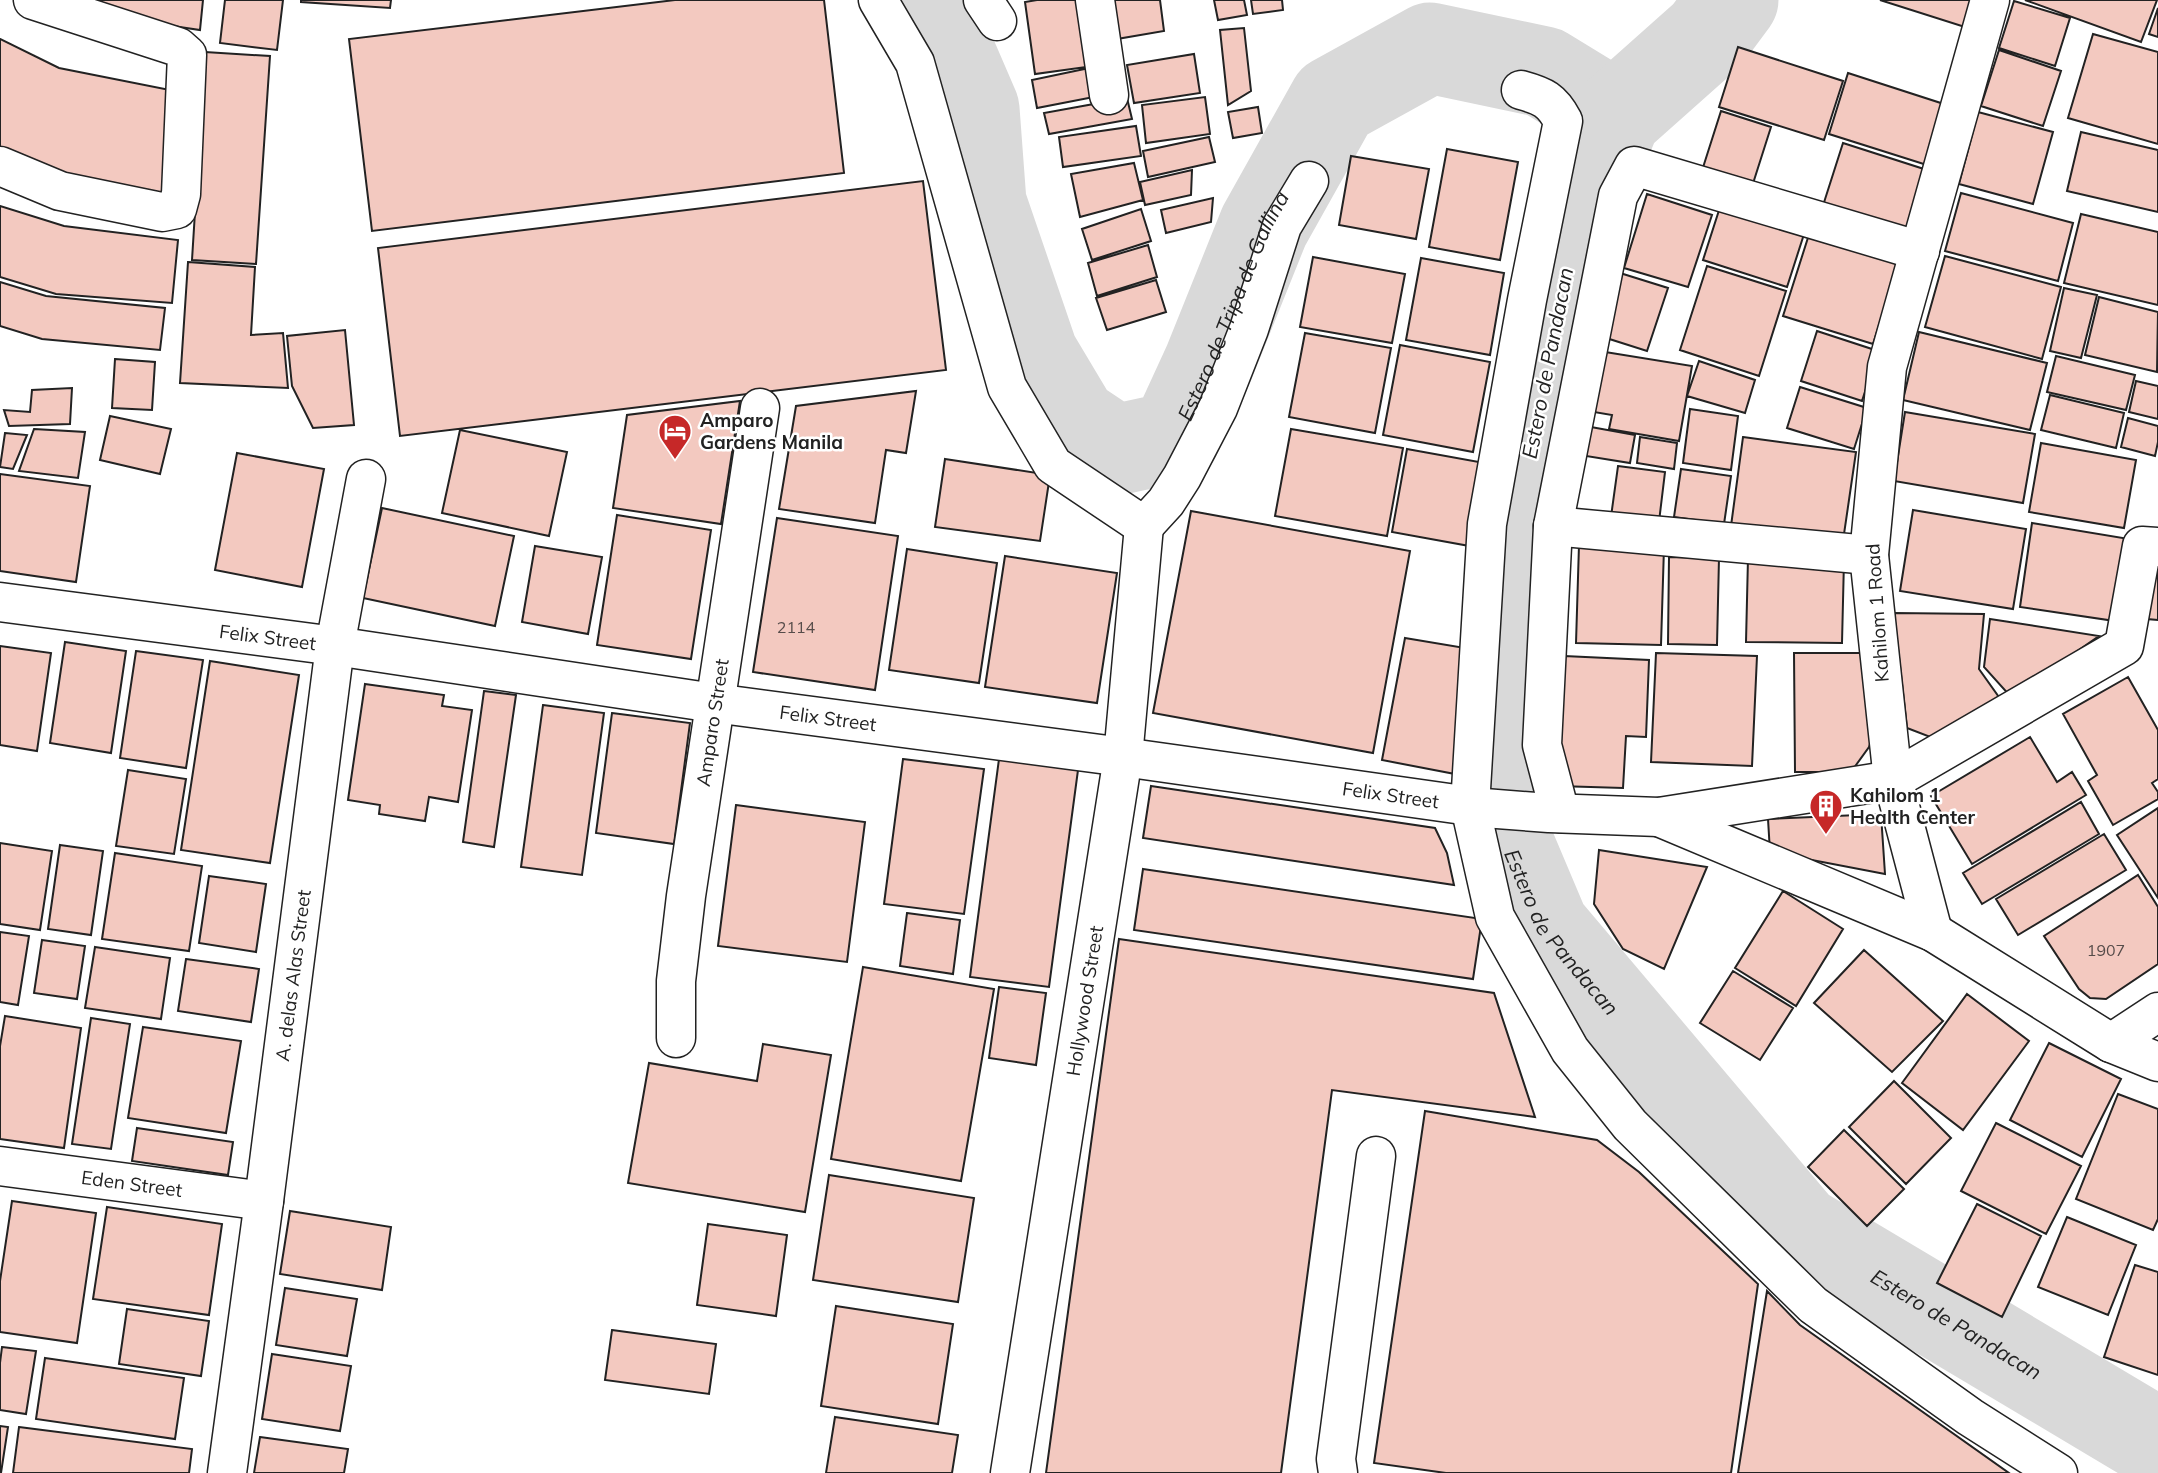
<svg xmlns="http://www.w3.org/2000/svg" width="2158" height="1473" viewBox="0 0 2158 1473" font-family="Mulish,sans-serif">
  <rect width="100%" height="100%" fill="#fff"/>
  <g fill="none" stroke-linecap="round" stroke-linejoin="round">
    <g stroke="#d9d9d9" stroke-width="91">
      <path id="s1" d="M927 0 974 109 981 203 1033 355 1073 422 1115 450 1175 437 1209 363 1264 226 1334 101 1430 48 1544 72 1616 116"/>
      <path id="s2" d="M1733 0 1707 35 1616 116 1575 215 1523 489 1503 831 1544 928 1799 1230 2158 1444"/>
    </g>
  </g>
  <path fill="#f3c9c0" stroke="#222" stroke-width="2" d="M85 0H203L200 30 85 13Z
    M225 0H283L277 50 220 43Z
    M301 0H391L390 8 301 2Z
    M675 0H824L844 173 372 231 349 39Z
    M1037 0H1092L1101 65 1035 74 1025 2Z
    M1105 0H1160L1164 31 1111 40Z
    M1214 0H1244L1247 15 1218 20Z
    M1251 0H1282L1283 10 1253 14Z
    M1880 0H1977L1968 28Z
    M2025 0H2157L2141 42Z
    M2014 1 2070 18 2055 66 1999 48Z
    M2158 8V37L2149 34Z
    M1244 28 1251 91 1228 105 1220 30Z
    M2093 34 2158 52V144L2068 118Z
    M0 39 59 68 180 92 163 201 0 158Z
    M1738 47 1843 81 1824 140 1719 107Z
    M1999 50 2061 71 2043 126 1981 106Z
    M205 52 270 56 256 264 192 260Z
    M1194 54 1200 93 1134 103 1127 65Z
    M1094 67 1099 96 1037 108 1032 80Z
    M1848 73 1950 106 1930 166 1829 134Z
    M1205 97 1210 134 1146 143 1142 105Z
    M1127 98 1132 119 1049 134 1044 113Z
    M1258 107 1262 133 1233 138 1228 112Z
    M1721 111 1771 127 1749 196 1699 180Z
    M1978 112 2053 132 2033 204 1959 184Z
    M1136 126 1141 156 1063 167 1059 137Z
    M2081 132 2158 150V212L2067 191Z
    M1209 137 1215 162 1148 177 1143 151Z
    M1843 143 1927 170 1903 245 1819 218Z
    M1447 149 1518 162 1500 260 1429 247Z
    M1351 156 1429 169 1416 239 1339 225Z
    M1134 163 1143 200 1080 217 1071 174Z
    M1192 170 1191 195 1145 205 1140 182Z
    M923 181 946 370 400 436 378 248Z
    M1961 193 2073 223 2058 281 1945 251Z
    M1647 194 1712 215 1688 287 1624 268Z
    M1213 198 1211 222 1166 233 1161 210Z
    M1722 201 1806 228 1787 287 1703 260Z
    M0 206 64 226 178 240 172 303 56 294 0 277Z
    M1141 209 1151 241 1092 260 1082 229Z
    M2081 214 2158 232V305L2064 283Z
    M1813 222 1903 250 1873 344 1783 316Z
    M1148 245 1157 277 1097 296 1088 263Z
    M1945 256 2061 287 2042 359 1925 327Z
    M1313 257 1405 274 1392 343 1300 327Z
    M1421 258 1504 273 1490 355 1406 340Z
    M188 262 255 267 251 335 283 333 288 388 180 383Z
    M1707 266 1786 291 1759 376 1680 350Z
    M1620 273 1668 288 1647 351 1600 336Z
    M1156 280 1166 312 1107 330 1096 298Z
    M0 282 46 296 165 308 160 350 42 339 0 326Z
    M2064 288 2097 295 2081 358 2050 351Z
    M2099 297 2158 312 2157 372 2085 355Z
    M345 330 354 425 313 428 292 386 287 336Z
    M1817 331 1878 351 1862 401 1801 381Z
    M1919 332 2047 363 2030 430 1903 400Z
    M1305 333 1391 348 1375 433 1289 417Z
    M1400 345 1490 362 1473 452 1383 435Z
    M1599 351 1692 366 1679 441 1609 429 1612 415 1588 411Z
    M2056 356 2135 375 2126 410 2047 392Z
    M115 359 155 362 152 410 112 408Z
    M1699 361 1755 380 1745 413 1687 396Z
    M2136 381 2158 386V419L2129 412Z
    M1800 387 1867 408 1854 449 1787 428Z
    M72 388 70 424 9 426 4 410 30 412 32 390Z
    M916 391 906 453 886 450 875 523 779 509 796 406Z
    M2050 395 2124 413 2116 448 2041 430Z
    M740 401 721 524 613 508 627 415Z
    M1690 409 1738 416 1731 470 1683 463Z
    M1905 412 2035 434 2023 503 1894 481Z
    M110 416 171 429 160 474 100 460Z
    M2128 418 2158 426V442L2155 456 2121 447Z
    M1591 427 1635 435 1630 463 1586 456Z
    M34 429 85 432 78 478 19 471Z
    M1291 429 1403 448 1387 536 1275 516Z
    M460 430 567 452 549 536 442 513Z
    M5 433 27 435 13 469 0 467Z
    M1640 437 1677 443 1674 469 1637 463Z
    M1743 437 1856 452 1843 541 1731 526Z
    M2041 443 2136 460 2124 528 2029 512Z
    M1407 449 1490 464 1475 547 1392 532Z
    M237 453 324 469 302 587 215 570Z
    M945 459 1050 475 1040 541 935 527Z
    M1618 466 1665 472 1658 530 1610 524Z
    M1681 469 1731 476 1724 524 1674 517Z
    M0 474 90 486 76 582 0 571Z
    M382 508 514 536 495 626 363 598Z
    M1913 510 2026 529 2013 609 1900 591Z
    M1191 511 1410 551 1373 753 1153 713Z
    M617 515 711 530 691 659 597 645Z
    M777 518 898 536 875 690 753 672Z
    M2032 523 2129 539 2115 621 2020 607Z
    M1579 545 1664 547 1661 645 1576 643Z
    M535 546 602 557 588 634 522 622Z
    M907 549 997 563 979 683 889 670Z
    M2158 549V620L2147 619Z
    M1005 556 1117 573 1097 703 985 687Z
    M1669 557 1719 558 1717 645 1668 644Z
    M1748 558 1844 560 1842 643 1746 642Z
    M1894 613 1984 614 1979 669 2001 700 1938 740 1907 728Z
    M1990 619 2099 636 2011 697 1984 667Z
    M1405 638 1477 650 1455 774 1382 760Z
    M65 642 126 651 111 753 50 743Z
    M0 646 51 653 37 751 0 745Z
    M136 651 203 660 186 768 120 758Z
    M1656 653 1757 656 1752 766 1651 762Z
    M1794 653H1874V732L1869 747 1851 772H1795Z
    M1564 656 1649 660 1646 737 1626 736 1623 788 1558 786Z
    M210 661 299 675 270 863 181 850Z
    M2128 677 2158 730V779L2152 783 2158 792V799L2113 825 2088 781 2097 775 2063 714Z
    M365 684 444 695 442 706 472 710 458 802 429 797 425 821 379 814 380 805 348 800Z
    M484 691 516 695 494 847 463 842Z
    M543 705 604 713 582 875 521 867Z
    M612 713 690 723 674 844 596 833Z
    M2030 737 2057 782 2072 772 2086 795 1972 864 1931 796Z
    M903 759 984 769 964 914 884 904Z
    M999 759 1078 770 1049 987 970 977Z
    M128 770 186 779 174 854 116 846Z
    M1151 786 1435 828 1447 853 1454 885 1143 838Z
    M2081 802 2099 834 1982 904 1963 873Z
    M736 805 865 822 847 962 718 946Z
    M2158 808V898L2117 835Z
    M1881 814 1885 874 1770 852 1768 819Z
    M2104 834 2126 870 2018 935 1996 899Z
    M0 843 52 851 40 930 0 924Z
    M60 845 103 851 91 935 48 929Z
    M1599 850 1707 867 1664 969 1623 949 1594 904Z
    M115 853 202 866 189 951 102 939Z
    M1143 869 1482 919 1473 979 1134 930Z
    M2138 875 2158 907V964L2106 999 2090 998 2079 989 2044 936Z
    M209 876 266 884 256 952 199 943Z
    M1783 891 1843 929 1796 1006 1735 968Z
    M907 913 960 920 953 974 900 966Z
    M0 932 29 936 18 1005 0 1002Z
    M1119 939 1494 993 1535 1117 1332 1090 1281 1473H1046Z
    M42 940 85 946 77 999 34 993Z
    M95 947 170 958 161 1019 85 1008Z
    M1864 950 1943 1021 1892 1072 1814 1003Z
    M186 959 259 969 251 1022 178 1011Z
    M863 967 994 989 961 1181 831 1159Z
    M1733 971 1793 1008 1760 1060 1700 1023Z
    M999 987 1046 993 1036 1065 989 1058Z
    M1967 994 2029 1041 1963 1130 1902 1083Z
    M5 1016 81 1028 64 1148 0 1139V1046Z
    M91 1018 130 1024 111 1149 72 1144Z
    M143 1027 241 1041 226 1133 128 1118Z
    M2049 1043 2121 1079 2082 1157 2010 1120Z
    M763 1044 831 1055 805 1212 628 1183 649 1063 757 1081Z
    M1894 1081 1951 1138 1906 1184 1849 1127Z
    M2118 1094 2158 1109V1219L2153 1230 2076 1199Z
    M1425 1111 1597 1140 1639 1172 1758 1284 1731 1473H1446L1374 1463Z
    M1996 1123 2081 1166 2046 1234 1961 1191Z
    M137 1128 233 1142 228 1175 132 1161Z
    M1844 1130 1904 1189 1867 1226 1808 1167Z
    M829 1175 974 1198 958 1302 813 1280Z
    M12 1201 96 1213 77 1343 0 1332V1281Z
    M1977 1204 2041 1236 2002 1317 1937 1283Z
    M107 1207 222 1224 209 1315 93 1299Z
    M290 1211 391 1227 382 1290 280 1274Z
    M2067 1217 2136 1245 2108 1315 2038 1287Z
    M708 1224 787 1235 776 1316 697 1305Z
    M2135 1265 2158 1272V1375L2104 1357Z
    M285 1288 357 1299 347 1356 276 1345Z
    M1767 1291 1800 1325 2009 1473H1738Z
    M836 1306 953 1324 938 1424 821 1406Z
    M127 1309 209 1321 201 1376 119 1364Z
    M612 1330 716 1344 709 1394 605 1380Z
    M2 1347 36 1351 26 1414 0 1410V1363Z
    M272 1354 351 1366 340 1431 262 1419Z
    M45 1358 184 1378 175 1439 36 1419Z
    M835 1417 958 1435 952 1473H826Z
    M0 1426 8 1427 1 1473H0Z
    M19 1427 192 1449 189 1473H13Z
    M260 1437 348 1449 344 1473H254Z"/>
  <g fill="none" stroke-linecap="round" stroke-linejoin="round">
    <defs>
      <g id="minor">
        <path d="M878 0 915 63 1007 387 1053 465 1144 526 1166 502 1182 477 1218 408 1249 329 1282 226 1309 181"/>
        <path d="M983 0 997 21"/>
        <path d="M1095 0 1109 95"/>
        <path d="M1521 90C1543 96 1552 100 1563 121L1527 300 1487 524 1470 806 1495 917 1570 1050 1630 1125 1813 1305 1970 1417 2058 1473"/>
        <path d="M0 166 60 191 162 212 177 209 181 194 187 55 178 47 33 0"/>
        <path d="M1553 526 1869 555"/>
        <path id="s3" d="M0 602 335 646 714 703 1123 757 1484 808 1549 813 1659 817 1893 780 2124 646 2142 546 2158 547"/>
        <path d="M1560 813 1542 745 1553 526 1618 196 1634 166 1920 251"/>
        <path d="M1659 817 1933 932 2111 1043 2158 1062"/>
        <path d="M1933 932 1893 780 1869 555 1887 367 1990 0"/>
        <path id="s4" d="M676 1038V981L686 896 760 408"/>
        <path d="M2111 1043 2158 1012"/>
        <path id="s5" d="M0 1166 264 1201"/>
        <path id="s6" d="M227 1473 264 1201 335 646 366 479"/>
        <path id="s7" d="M1010 1473 1123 757 1144 526"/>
        <path d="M1338 1473 1336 1459 1376 1156"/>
      </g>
    </defs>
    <use href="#minor" stroke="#222" stroke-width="41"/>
    <use href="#minor" stroke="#fff" stroke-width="38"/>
  </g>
  <defs>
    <symbol id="hotel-pin" viewBox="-11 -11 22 30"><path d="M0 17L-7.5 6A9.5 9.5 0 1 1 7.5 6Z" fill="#c62828" stroke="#fff"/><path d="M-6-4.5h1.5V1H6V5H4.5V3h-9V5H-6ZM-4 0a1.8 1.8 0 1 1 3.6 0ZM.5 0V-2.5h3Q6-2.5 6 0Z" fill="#fff"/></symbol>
    <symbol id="building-pin" viewBox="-11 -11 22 30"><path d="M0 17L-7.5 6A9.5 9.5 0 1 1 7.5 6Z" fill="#c62828" stroke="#fff"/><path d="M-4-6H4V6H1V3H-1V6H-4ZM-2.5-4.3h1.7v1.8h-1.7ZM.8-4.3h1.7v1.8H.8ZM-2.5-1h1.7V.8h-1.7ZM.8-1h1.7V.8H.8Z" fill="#fff"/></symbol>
  </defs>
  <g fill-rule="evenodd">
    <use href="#hotel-pin" x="656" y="412" width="38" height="52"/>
    <use href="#building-pin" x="1807" y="787" width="38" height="52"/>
  </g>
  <g text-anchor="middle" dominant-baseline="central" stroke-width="5" stroke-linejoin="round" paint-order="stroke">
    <g font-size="16" fill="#564c4a">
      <text x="796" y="627">2114</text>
      <text x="2106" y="950">1907</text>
    </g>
    <g font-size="19" font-weight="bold" fill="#222" stroke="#fff" text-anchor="start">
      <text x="700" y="420">Amparo<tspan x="700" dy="22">Gardens Manila</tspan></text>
      <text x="1850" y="795">Kahilom 1<tspan x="1850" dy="22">Health Center</tspan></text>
    </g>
    <g font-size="19" fill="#222" stroke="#fff">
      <text transform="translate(1877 613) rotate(-94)">Kahilom 1 Road</text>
      <text stroke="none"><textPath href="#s3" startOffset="270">Felix Street</textPath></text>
      <text stroke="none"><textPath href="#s3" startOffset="836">Felix Street</textPath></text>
      <text stroke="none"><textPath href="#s4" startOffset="318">Amparo Street</textPath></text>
      <text stroke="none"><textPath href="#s3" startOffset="1404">Felix Street</textPath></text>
      <text stroke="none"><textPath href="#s6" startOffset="502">A. delas Alas Street</textPath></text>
      <text stroke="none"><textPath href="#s7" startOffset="478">Hollywood Street</textPath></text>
      <text stroke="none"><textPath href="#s5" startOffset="133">Eden Street</textPath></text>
    </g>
    <g font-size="21" font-style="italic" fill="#222" stroke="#fff">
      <text stroke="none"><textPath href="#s1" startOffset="707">Estero de Tripa de Gallina</textPath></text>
      <text transform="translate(1547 363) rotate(-79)">Estero de Pandacan</text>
      <text stroke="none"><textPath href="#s2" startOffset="1012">Estero de Pandacan</textPath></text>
      <text stroke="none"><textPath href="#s2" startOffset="1578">Estero de Pandacan</textPath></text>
    </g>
  </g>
</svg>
